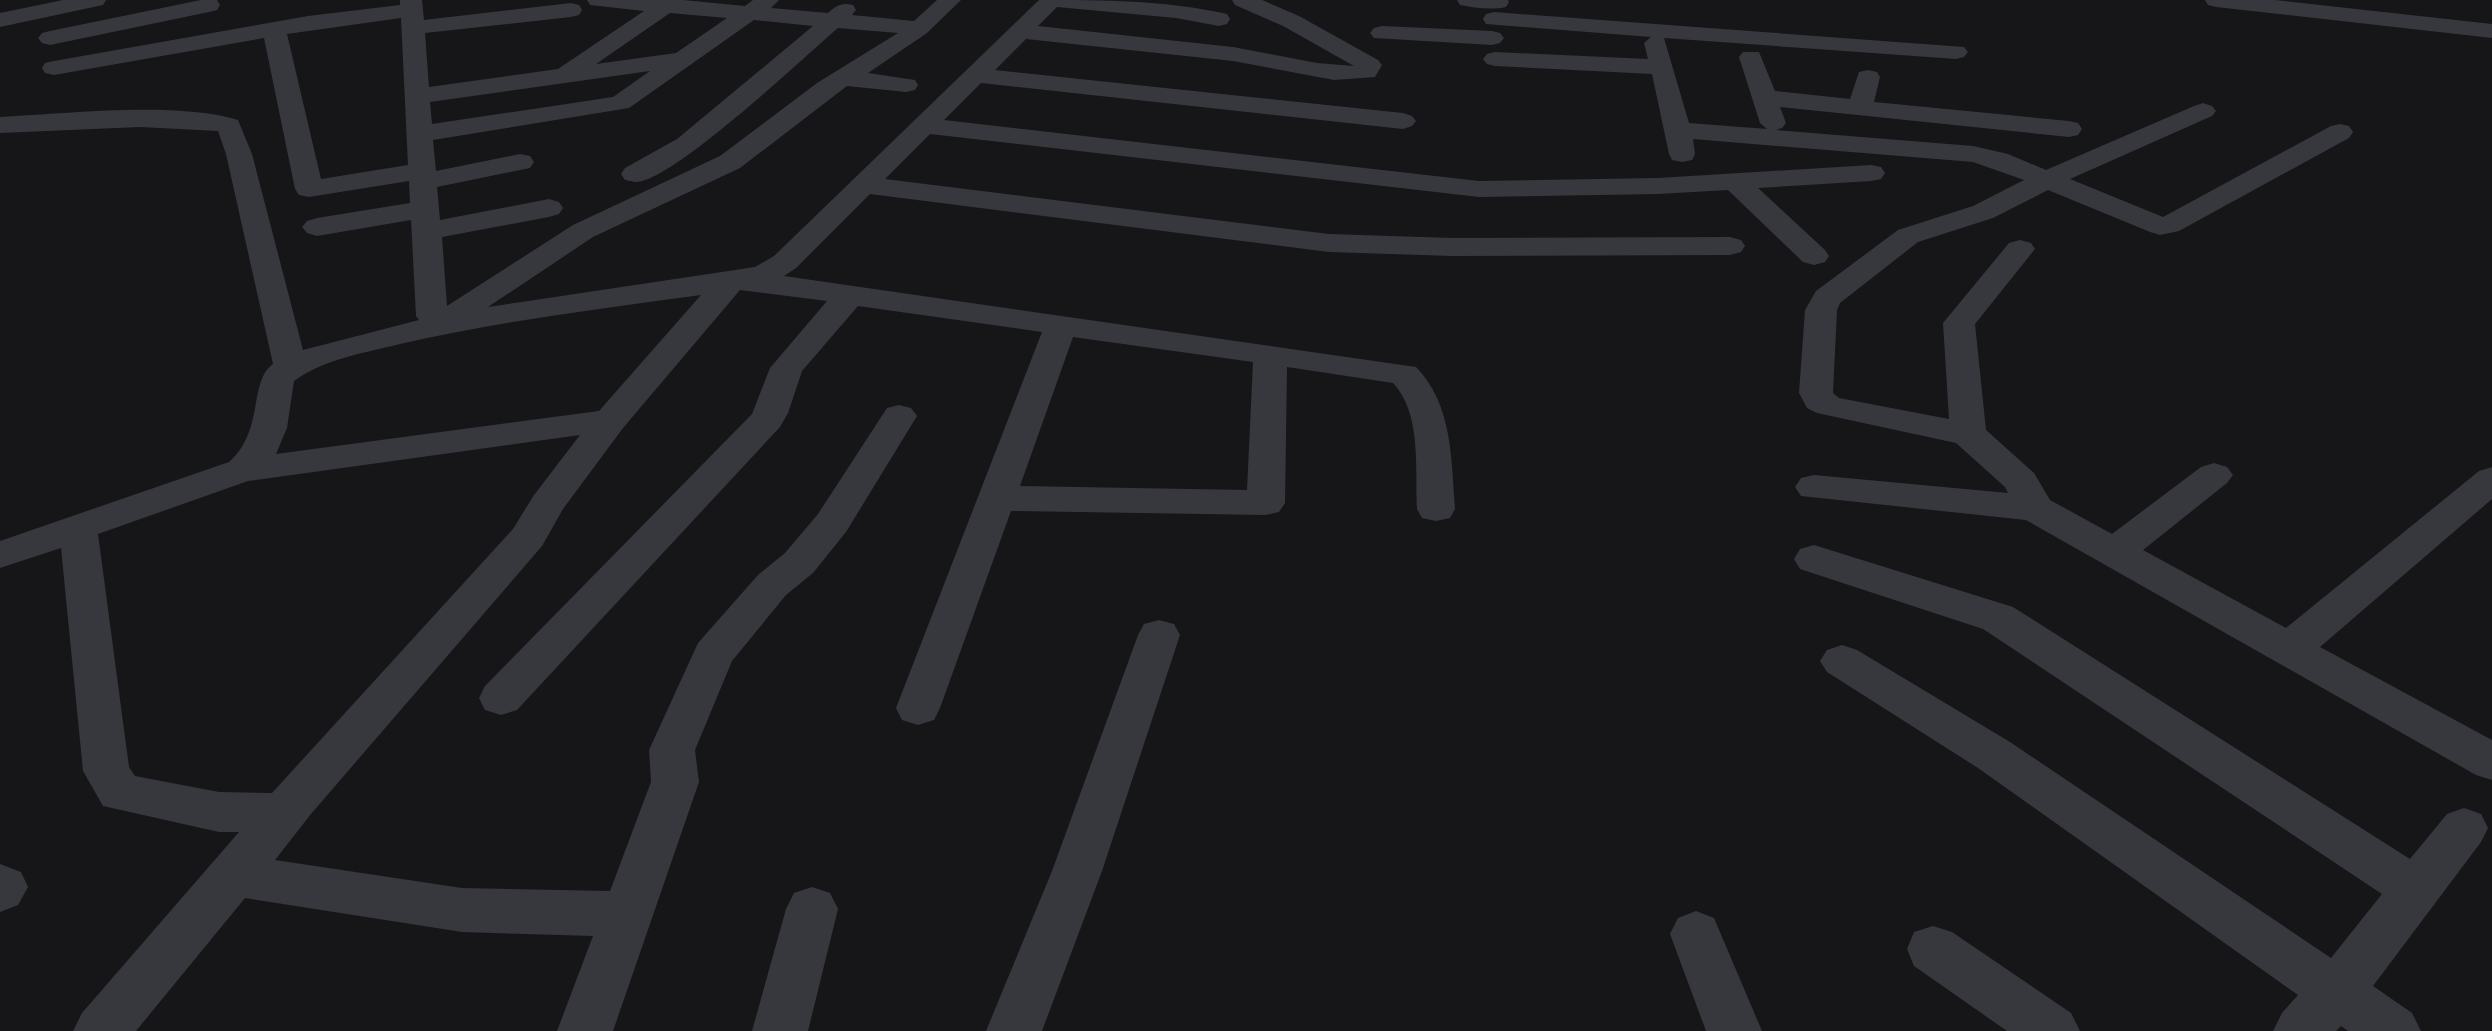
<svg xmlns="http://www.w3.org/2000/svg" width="2492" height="1031" viewBox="0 0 2492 1031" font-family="Figtree,sans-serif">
  <rect width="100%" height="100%" fill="#161618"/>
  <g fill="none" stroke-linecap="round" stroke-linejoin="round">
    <path fill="#37383d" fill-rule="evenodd" d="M63 0H106L103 5 0 27V13Z
      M201 0H217L220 5 217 10 209 12 50 45 42 43 38 38 42 33 50 31Z
      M400 0H422L424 20 571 3 579 5 582 10 579 15 571 17 425 33 429 87 558 69 644 11 590 5 587 0H683L745 6 753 0H779L771 8 828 13C836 6 841 2 853 5L856 10 852 15 914 21 937 0H961L927 33 868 73 915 80 918 85 915 90 906 92 847 86 740 168 593 237 488 307 755 267 774 256 1039 0C1103 0 1165 0 1227 14L1230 19 1227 24 1219 26 1176 18 1057 7 1038 26 1233 47 1317 63 1354 66 1283 26 1235 5 1232 0H1262L1299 16 1378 60 1382 65 1375 77 1334 80 1233 61 1026 39 995 70 1403 113 1412 116 1416 121 1412 126 1403 129 981 83 944 120 1479 181 1658 178 1871 165 1881 167 1885 173 1881 179 1871 181 1758 188 1825 250 1829 256 1825 262 1814 265 1803 262 1728 190 1658 194 1479 197 930 134 885 179 1329 234 1453 238 1730 237 1741 240 1745 246 1741 252 1730 255 1453 256 1329 252 870 194 796 268 784 276 1416 367C1453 405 1451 459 1455 509L1450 518 1436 521 1422 518 1417 509C1415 471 1422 413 1393 383L1287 367 1285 503 1279 512 1266 515 1011 511 940 708 934 720 918 725 902 720 896 708 1042 332 858 306 802 371 788 413 780 427 517 710 501 715 485 710 479 698 485 686 752 414 770 368 827 301 740 290 623 428 563 509 542 546 311 814 275 860 462 888 610 891 651 782 649 750 698 643 758 575 785 553 818 514 887 408 899 405 911 408 917 416 846 532 813 573 786 595 732 661 695 750 699 782 613 1031H557L593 936 462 932 245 898 136 1031H73L82 1013 239 832H219L103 806 83 771 61 548 0 568V541L229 462C265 430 248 382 273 364L226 154 218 131 140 127 0 133V117C68 114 174 101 238 120L252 154 303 350 419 320 416 316 411 220 317 236 307 233 302 227 307 221 317 218 410 203 409 181 309 197 299 195 295 189 264 38 54 75 45 73 42 68 45 63 54 61 308 16 400 5ZM670 13 727 18 676 53 596 64ZM401 18 408 165 321 179 287 34ZM754 20 813 26 677 139 625 168 621 174 625 180C627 180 634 182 636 182 673 181 804 57 838 28L898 33 817 83 720 156 573 225 447 306 442 237 549 217 559 214 563 208 559 202 549 199 440 220 437 187 530 168 534 162 530 156 520 154 436 171 433 140 629 108ZM650 71 613 97 432 124 430 102ZM701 295 599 411 276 454 287 428 294 381C324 359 364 353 400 344 499 321 600 309 701 295ZM1073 337 1253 362 1247 490 1020 486ZM580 435 534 495 513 529 272 793 219 792 135 776 129 767 98 534 248 481Z
      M1457 0H1508L1509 2 1506 7C1492 10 1474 8 1460 5Z
      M2205 0H2275L2492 24V38L2216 7 2208 5Z
      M1494 12 1964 47 1968 52 1964 57 1956 59 1664 38 1689 123 1767 129 1760 123 1739 57 1743 52H1759L1775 91 1850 99 1859 72 1868 70 1877 72 1880 77 1874 102 2069 121 2078 123 2082 129 2078 135 2069 137 1780 107 1786 123 1782 128 1776 130 1973 146 2008 154 2046 170 2194 106 2203 103 2212 106 2216 111 2212 116 2070 179 2163 217 2331 126 2340 124 2349 126 2353 132 2349 138 2179 231 2160 235 2150 232 2048 190 1993 218 1918 242 1840 303 1837 310 1833 393 1839 398 1949 419 1943 323 2009 243 2020 240 2031 243 2035 249 1975 324 1986 430 2034 473 2050 500 2112 534 2201 467 2214 463 2227 467 2233 475 2227 483 2143 550 2286 628 2479 471 2492 467V499L2320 647 2492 740V780L2476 775 2026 520 1801 496 1795 487 1801 478 1814 475 2008 493 2005 487 1956 443 1817 413 1807 408 1799 393 1805 310 1816 291 1898 230 1973 206 2024 180 1973 162 1693 139 1695 154 1692 160 1682 162 1672 160 1669 154 1652 74 1495 66 1487 64 1483 59 1487 54 1495 52 1648 59 1644 43 1651 37 1486 24 1483 19 1486 14Z
      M1382 26 1492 31 1500 33 1504 38 1500 43 1492 45 1374 38 1370 33 1374 28Z
      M1814 545 2013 607 2410 859 2447 814 2464 808 2481 814 2488 828 2481 842 2373 986 2412 1013 2421 1031H2348L2341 1026 2336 1031H2273L2282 1013 2298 995 1978 768 1827 672 1820 661 1827 650 1842 645 1857 650 2010 742 2331 958 2382 894 1983 629 1800 569 1794 559 1800 549Z
      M1159 620 1174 624 1180 635 1102 871 1042 1031H986L1052 871 1138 635 1144 624Z
      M0 864 21 872 28 887 18 905 0 912Z
      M812 887 830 893 838 909 808 1031H752L786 909 794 893Z
      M1696 911 1714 918 1762 1031H1706L1670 934 1678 918Z
      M1933 926 1952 932 2071 1013 2080 1031H2007L1914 966 1907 949 1914 932Z"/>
  </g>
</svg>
